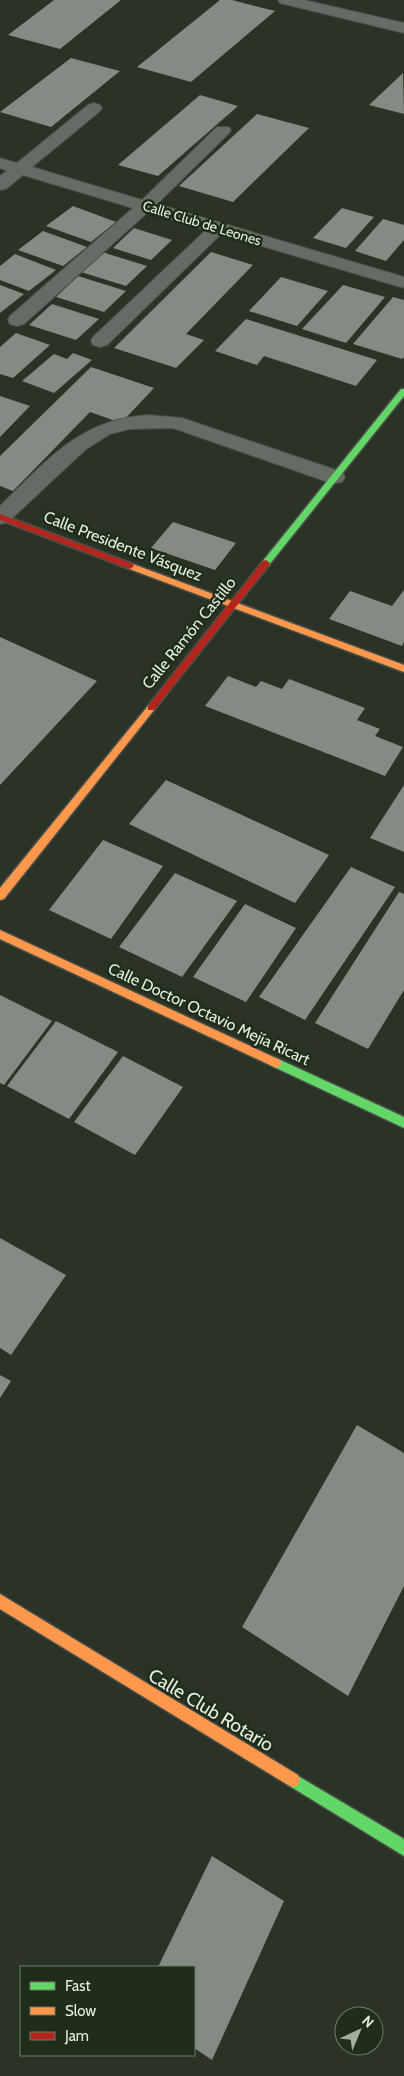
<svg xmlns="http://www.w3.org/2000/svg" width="404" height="2076" viewBox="0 0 404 2076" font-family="Cabin,sans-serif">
  <rect width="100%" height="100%" fill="#2b3328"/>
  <path fill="#848b82" d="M54 0H121L60 49 8 35Z
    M220 0H232L275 11 191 82 137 67Z
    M71 58 120 71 51 127 0 112Z
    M403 73 404 114 369 105Z
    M200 95 238 106 158 176 118 165Z
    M257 114 309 128 233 202 179 186Z
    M73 206 116 222 91 242 46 226Z
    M342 208 374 217 346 248 313 238Z
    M383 219 404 225V240L386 261 355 251Z
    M134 228 172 240 151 260 113 248Z
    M43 231 87 247 63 266 18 250Z
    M102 252 147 266 126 286 81 272Z
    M211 252 253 265 186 334 204 340 176 368 114 348Z
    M15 254 56 270 29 291 0 280V266Z
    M78 276 126 291 104 312 56 297Z
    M281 277 328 291 297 326 249 311Z
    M0 285 24 294 0 313Z
    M343 285 385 297 346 343 302 329Z
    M393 297 404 300V357L402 359 353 344Z
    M52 304 99 319 76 340 29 325Z
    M246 319 377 360 356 386 264 356 257 365 215 351Z
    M16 333 50 345 13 378 0 374V347Z
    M73 353 92 360 54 393 22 381 54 354 67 359Z
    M91 367 154 388 121 423 90 412 13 491 0 486V456Z
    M0 396 30 406 0 437Z
    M173 522 236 543 215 570 151 548Z
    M404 590V642L402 646 329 619 350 591 392 606Z
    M0 637 97 681 0 785Z
    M228 676 256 687 261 681 282 689 289 679 365 708 357 720 380 729 375 736 403 747 385 776 205 706Z
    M166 780 329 855 295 903 129 824Z
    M404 785V852L370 838Z
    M103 840 163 866 111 939 49 910Z
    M351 867 395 887 305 1020 259 997Z
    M175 873 237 901 182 977 119 947Z
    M399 892 404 894V990L368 1049 315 1023Z
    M245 904 296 928 246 1002 193 977Z
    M0 995 52 1021 4 1085 0 1083Z
    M56 1021 118 1052 69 1119 7 1086Z
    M123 1056 183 1087 135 1155 74 1122Z
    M0 1238 66 1275 11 1355 0 1348Z
    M0 1375 11 1381 0 1398Z
    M357 1425 404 1453V1586L348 1696 242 1627Z
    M212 1856 284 1901 212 2060 194 2048V1967H158Z"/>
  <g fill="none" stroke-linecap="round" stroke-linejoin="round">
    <defs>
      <path id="street" d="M278 0H304L404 23V33L280 3Z
        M94 103 100 105 102 108 100 111 32 167 142 200 217 127H229L231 130 229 133 157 204 404 277V288L221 234 107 345 100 347 93 345 91 341 93 337 206 230 148 212 24 324 17 326 10 324 8 320 10 316 133 208 23 175 6 189 0 190V176L7 171 0 168V158L17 163 88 105Z
        M148 415 182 418 342 472 345 477 342 482 335 483 328 482 173 428 130 429 110 434 85 450 8 522 0 524V506C46 462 79 419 148 415Z"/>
      <path id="fast" d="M401 389H404V396L269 565H263V561Z
        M276 1058 404 1117V1128L272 1066 270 1063 272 1060Z
        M293 1773 404 1839V1856L288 1785 286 1780 288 1775Z"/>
      <path id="slow" d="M130 563 404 665V672L127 568 126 566Z
        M151 705 154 706V710L4 899 0 900V888L148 706Z
        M0 930 280 1060 282 1063 280 1066 276 1068 272 1066 0 939Z
        M0 1594 298 1775 300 1780 298 1785 293 1787 288 1785 0 1609Z"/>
      <path id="jam" d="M0 514 133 564 134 566 130 569 127 568 0 520Z
        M266 560 270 563 269 565 154 710H148V706L263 561Z"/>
    </defs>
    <use href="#street" stroke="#4a5048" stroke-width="2"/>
    <use href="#fast" stroke="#4a5048" stroke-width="3"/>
    <use href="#slow" stroke="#4a5048" stroke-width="3"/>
    <use href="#jam" stroke="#4a5048" stroke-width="3"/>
    <use href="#street" fill="#666c64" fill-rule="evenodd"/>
    <use href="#fast" fill="#63d668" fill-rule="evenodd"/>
    <use href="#slow" fill="#ff974d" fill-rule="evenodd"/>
    <use href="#jam" fill="#b3261e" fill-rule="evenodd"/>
  </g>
  <g text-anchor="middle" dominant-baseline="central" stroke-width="5" stroke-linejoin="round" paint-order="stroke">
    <g font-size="14" fill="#e5eee2" stroke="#202d1a">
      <text transform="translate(202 223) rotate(17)">Calle Club de Leones</text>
    </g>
    <g font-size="16" fill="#e5eee2" stroke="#202d1a">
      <text transform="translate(123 546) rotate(21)">Calle Presidente Vásquez</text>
      <text transform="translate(189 633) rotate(-51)">Calle Ramón Castillo</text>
      <text transform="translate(209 1014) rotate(25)">Calle Doctor Octavio Mejía Ricart</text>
    </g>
    <g font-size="19" fill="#e5eee2" stroke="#202d1a">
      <text transform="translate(211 1710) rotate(31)">Calle Club Rotario</text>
    </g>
  </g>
  <rect x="20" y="1966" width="175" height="90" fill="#202d1a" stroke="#6f7a6a"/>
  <rect x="30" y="1982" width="25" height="8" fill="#63d668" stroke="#6f7a6a"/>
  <text x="65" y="1991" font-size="15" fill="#e5eee2">Fast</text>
  <rect x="30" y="2007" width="25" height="8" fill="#ff974d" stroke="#6f7a6a"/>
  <text x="65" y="2016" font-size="15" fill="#e5eee2">Slow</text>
  <rect x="30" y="2032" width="25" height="8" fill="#b3261e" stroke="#6f7a6a"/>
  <text x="65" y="2041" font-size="15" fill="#e5eee2">Jam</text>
  <g transform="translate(359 2031) rotate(44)"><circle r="24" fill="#202d1a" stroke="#6f7a6a"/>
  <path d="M0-4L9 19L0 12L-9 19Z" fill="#a4ada1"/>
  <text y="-8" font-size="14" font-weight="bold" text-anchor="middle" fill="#e5eee2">N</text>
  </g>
</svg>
